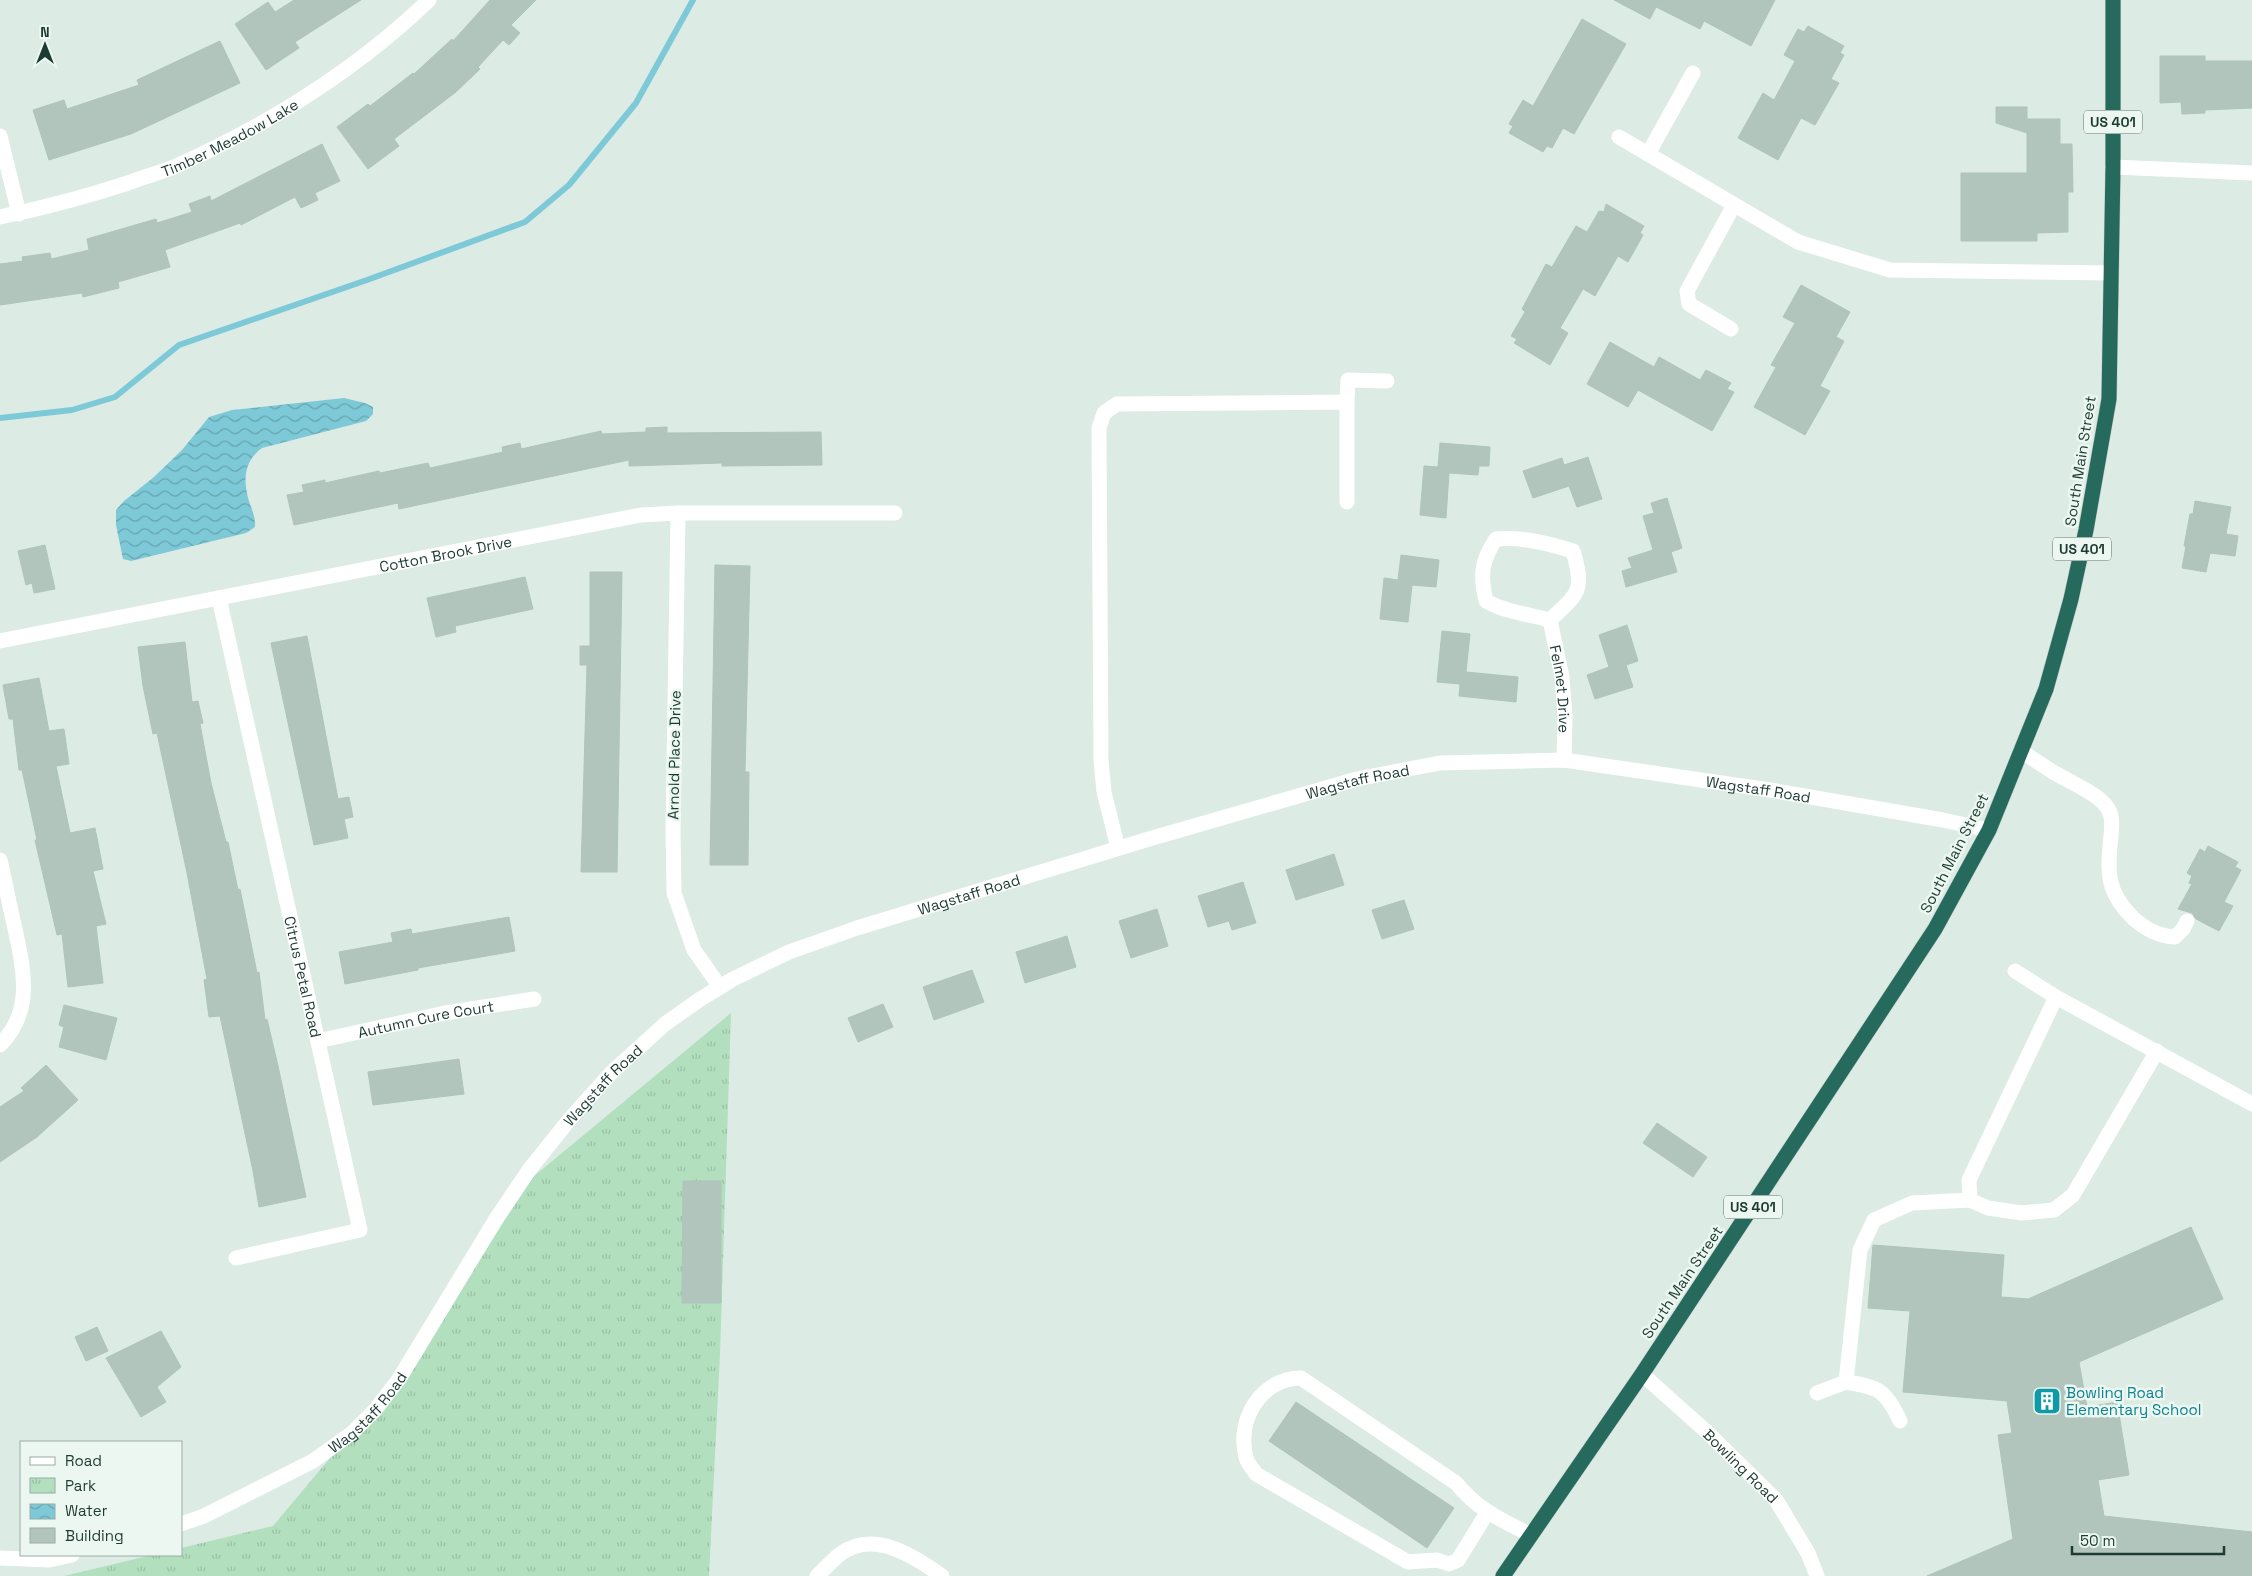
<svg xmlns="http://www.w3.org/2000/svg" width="2252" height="1576" viewBox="0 0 2252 1576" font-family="'Space Grotesk',sans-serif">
  <defs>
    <pattern id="park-tufts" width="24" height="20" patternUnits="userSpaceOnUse" patternTransform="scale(1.25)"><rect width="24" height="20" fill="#b2dfbe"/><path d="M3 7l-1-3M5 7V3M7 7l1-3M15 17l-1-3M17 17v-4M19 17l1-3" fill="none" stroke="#99c0a4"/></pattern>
    <pattern id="water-waves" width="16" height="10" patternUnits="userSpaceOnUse" patternTransform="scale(1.25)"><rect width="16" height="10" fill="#7dc9d7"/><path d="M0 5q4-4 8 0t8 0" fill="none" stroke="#66a4af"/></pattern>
  </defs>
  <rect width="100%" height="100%" fill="#dcebe4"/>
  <path fill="url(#park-tufts)" d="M731 1013 720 1354 709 1576H64L152 1555H181V1548L273 1526 419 1352 533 1177Z"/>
  <path fill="url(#water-waves)" d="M344 398 365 403 373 407V414L366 421 262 448C247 459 243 474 247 493 249 506 256 514 255 527L246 533 131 561 123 559 116 525V510L124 501 154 477 182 450 209 417 232 410Z"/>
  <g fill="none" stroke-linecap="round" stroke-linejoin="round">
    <path stroke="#7dc9d7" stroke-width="6" d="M0 418 72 410 115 397 179 345 367 280 525 222 569 185 636 103 693 0"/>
  </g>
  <path fill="#b1c5bd" stroke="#aec5bb" d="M294 0H361L295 42 299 48 266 70 235 24 268 2 275 12Z
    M490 0H536L511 25 520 33 509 45 503 40 478 67 480 69 456 92 394 139 399 146 368 169 337 127 368 104 370 106 413 73 414 74 452 39 453 41Z
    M1614 0H1775L1751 46 1704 21 1700 29 1656 7 1650 19Z
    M1582 19 1626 44 1574 134 1563 128 1552 148 1547 146 1543 152 1509 133 1513 126 1509 124 1523 100 1533 106Z
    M1808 26 1844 46 1840 53 1844 55 1831 79 1839 83 1815 125 1801 118 1778 160 1738 138 1763 93 1774 100 1795 61 1784 55 1798 29 1804 32Z
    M220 41 240 83 131 134 49 160 33 110 64 100 67 109 139 85 137 80Z
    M2160 56H2205V61H2252V108L2205 110V113L2182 114 2181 102 2160 103Z
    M1996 107H2027V119H2060V144H2072L2073 192H2068V232L2037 233V241H1961V173H2027V133L1996 123Z
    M322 144 340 181 315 193 318 200 301 208 295 197 241 225 240 223 165 250 170 267 118 282 119 288 83 297 82 293 0 305V264L23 261 22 257 50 253 51 259 89 250 87 239 156 219 157 223 192 212 189 204 210 196 211 201Z
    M1606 204 1644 226 1640 233 1643 235 1628 262 1618 256 1595 296 1583 289 1560 328 1568 333 1550 365 1514 343 1517 339 1511 336 1525 312 1522 309 1546 264 1552 267 1576 226 1587 232 1599 211 1604 212Z
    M1801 285 1850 312 1836 337 1844 341 1820 386 1830 391 1805 435 1754 407 1776 367 1771 365 1795 323 1783 317Z
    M1610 342 1654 367 1659 357 1700 380 1706 370 1731 383 1727 389 1734 392 1712 431 1638 390 1628 407 1587 384Z
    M667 427V433L821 432 822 465 722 466V463L629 466V460L399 509 398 503 294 525 287 495 304 492 302 485 325 480V483L379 471 380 473 428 463 430 468 503 452 502 447 520 443 521 449 601 431 602 434 646 432V428Z
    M1440 443 1490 447 1489 466H1479L1478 475 1449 473 1446 518 1420 515 1424 466 1438 467Z
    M1588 457 1602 499 1577 507 1569 486 1533 498 1523 471 1562 458 1564 465Z
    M1667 498 1682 548 1671 552 1677 572 1626 587 1622 571 1632 568 1628 558 1653 550 1643 516 1654 513 1651 503Z
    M2195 501 2231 507 2226 534 2238 536 2235 556 2210 553 2206 572 2182 568 2186 546H2184L2190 514H2193Z
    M45 545 55 589 34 593 32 583 26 585 18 551Z
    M1401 555 1439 560 1436 587 1412 585 1408 622 1380 619 1384 578 1398 580Z
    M715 565 750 566 745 772H749L748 865H710Z
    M590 572H622L617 872H581L587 665H580V646H590Z
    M525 577 533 609 455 626 456 632 436 637 427 598Z
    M1627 625 1638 661 1626 665 1633 687 1595 699 1587 675 1609 667 1599 635Z
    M1442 631 1470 634 1466 672 1518 677 1516 702 1459 696 1460 684 1437 682Z
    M307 636 338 799 349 797 353 817 344 819 348 838 314 845 271 643Z
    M185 642 192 702 198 701 203 723 200 724 211 783 226 842H228L238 890 240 889 257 973 259 972 265 1020 267 1019 278 1066 306 1197 259 1207 253 1171 220 1016 209 1017 204 980 207 979 187 873 157 733 153 734 143 686 138 647Z
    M39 678 49 731 64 729 69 764 56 766 70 833 95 828 103 869 93 871 106 924 96 926 103 983 68 987 62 934 57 935 35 840H37L22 770H19L13 719H9L3 685Z
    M2208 846 2238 862 2235 867 2241 870 2224 902 2233 906 2219 931 2196 919 2192 913 2178 909 2192 884 2189 883 2192 876 2187 873 2200 849 2205 852Z
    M1334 854 1344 885 1296 900 1286 870Z
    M1243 882 1256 923 1232 930 1229 921 1208 927 1198 896Z
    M1404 900 1414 929 1382 939 1372 910Z
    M1157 909 1168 946 1131 958 1119 921Z
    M509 917 515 951 418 968V970L345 984 339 952 393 942 391 933 411 929 412 934Z
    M1067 936 1076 967 1025 983 1016 952Z
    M972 970 984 1002 934 1020 923 987Z
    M883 1004 893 1027 858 1042 848 1018Z
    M64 1005 117 1018 106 1060 59 1047 64 1027 59 1025Z
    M459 1059 464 1094 373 1105 368 1072Z
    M46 1065 78 1100 37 1137 0 1162V1107L24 1091 21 1088Z
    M1657 1123 1707 1157 1693 1177 1643 1143Z
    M683 1181H721V1303H682Z
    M2191 1227 2223 1299 2079 1362 2087 1407 2117 1402 2129 1475 2098 1480 2104 1516 2252 1532V1576H1927L2013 1539 1998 1435 2012 1433 2007 1401 1903 1392 1910 1311 1868 1308 1873 1245 2004 1255 2001 1297 2028 1299Z
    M97 1327 108 1351 86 1361 75 1337Z
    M161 1331 181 1367 157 1387 166 1402 141 1417 106 1358Z
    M1296 1402 1454 1508 1427 1548 1269 1441Z"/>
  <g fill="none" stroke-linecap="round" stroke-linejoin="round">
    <defs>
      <path id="highway" d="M1503 1576 1642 1374 1935 929 1989 830 2046 689 2071 599 2086 530 2109 399 2113 167V0"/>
    </defs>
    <use href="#highway" stroke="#c0c8c6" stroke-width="16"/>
    <g stroke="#fff" stroke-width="15">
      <path d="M0 136 19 214"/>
      <path d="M1619 137 1798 242 1890 270 2111 273"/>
      <path d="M1648 154 1693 73"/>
      <path d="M2113 167 2252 173"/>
      <path id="s1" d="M0 217C44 208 85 197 128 183 143 177 159 173 174 167 268 125 355 71 429 0"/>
      <path d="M1731 329 1689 304 1687 291 1734 205"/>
      <path d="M1347 402 1348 380 1387 381"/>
      <path d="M678 513 673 831 674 893 694 950 720 987"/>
      <path id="s2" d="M219 598 360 1230 236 1258"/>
      <path id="s3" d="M1550 620C1528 614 1505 612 1486 601 1480 576 1481 561 1496 539 1523 537 1547 543 1573 551 1585 591 1578 594 1550 620L1562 677 1565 716 1564 760"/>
      <path id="s4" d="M0 641 641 515 678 513H895"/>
      <path d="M2021 751C2032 758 2042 765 2053 772 2068 781 2097 793 2107 807 2113 816 2112 825 2111 836 2107 872 2106 892 2134 919 2146 929 2158 936 2175 937L2183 929 2187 921"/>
      <path d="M1118 848 1104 792 1101 760 1099 428 1104 413 1117 404 1347 402V502"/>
      <path d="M0 860C5 881 9 903 14 924 23 967 35 1010 0 1045"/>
      <path d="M2015 971 2056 997 2252 1104"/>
      <path d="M2056 997 1969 1180 1970 1200 1988 1208 2022 1213 2054 1210 2073 1195 2157 1051"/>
      <path id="s5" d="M318 1041 445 1013 534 999"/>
      <path id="s6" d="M1642 1374 1708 1433 1776 1500 1808 1553 1817 1576"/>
      <path d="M1846 1382C1878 1387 1886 1390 1900 1421"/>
      <path d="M1817 1393 1846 1382 1860 1250 1874 1220 1912 1203 1970 1200"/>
      <path d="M1487 1513 1458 1560 1449 1564 1437 1560 1408 1562 1256 1474C1253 1469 1247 1463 1246 1457 1236 1420 1261 1378 1301 1378L1456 1483C1478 1510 1501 1520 1531 1535"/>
      <path id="s7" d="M181 1524 204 1516 313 1461 352 1433 375 1410 399 1379 496 1219 529 1170 569 1120 612 1072 665 1024 699 1000 733 979 789 952 857 928 1149 839 1357 779 1440 763 1564 760 1770 790 1943 820 1989 830"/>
      <path d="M0 1558 49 1560 72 1555"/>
      <path d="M817 1576C824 1569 832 1561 840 1554 874 1529 913 1556 942 1576"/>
    </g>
    <use href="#highway" stroke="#256a5c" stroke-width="15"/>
  </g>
  <defs>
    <symbol id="building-square" viewBox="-11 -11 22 22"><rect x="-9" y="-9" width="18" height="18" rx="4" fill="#0f9aa8" stroke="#edf7f2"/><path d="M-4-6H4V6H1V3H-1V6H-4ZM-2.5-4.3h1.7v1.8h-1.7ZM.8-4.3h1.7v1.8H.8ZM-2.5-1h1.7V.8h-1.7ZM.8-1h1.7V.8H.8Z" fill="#fff"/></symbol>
  </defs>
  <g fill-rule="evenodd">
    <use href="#building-square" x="2031" y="1385" width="32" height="32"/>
  </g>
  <g text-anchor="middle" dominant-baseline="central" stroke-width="5" stroke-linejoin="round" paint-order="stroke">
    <g fill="#edf7f2" stroke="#5b736c" stroke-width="1">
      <rect x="2084" y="110.5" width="58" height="23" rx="4"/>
      <rect x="2053" y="537.5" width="58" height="23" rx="4"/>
      <rect x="1724" y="1195.5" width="58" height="23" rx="4"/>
    </g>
    <g font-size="14" font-weight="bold" fill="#1d3b33">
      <text x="2113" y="122">US 401</text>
      <text x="2082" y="549">US 401</text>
      <text x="1753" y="1207">US 401</text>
    </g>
    <g font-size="15" fill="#1d3b33" stroke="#edf7f2">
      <text stroke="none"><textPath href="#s1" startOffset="244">Timber Meadow Lake</textPath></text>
      <text transform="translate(2080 461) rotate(-81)">South Main Street</text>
      <text stroke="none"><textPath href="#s4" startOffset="454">Cotton Brook Drive</textPath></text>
      <text stroke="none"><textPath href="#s3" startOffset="361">Felmet Drive</textPath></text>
      <text transform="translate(674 755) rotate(-89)">Arnold Place Drive</text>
      <text stroke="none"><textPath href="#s7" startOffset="1450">Wagstaff Road</textPath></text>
      <text stroke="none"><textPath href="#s7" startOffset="1855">Wagstaff Road</textPath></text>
      <text transform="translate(1954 853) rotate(-63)">South Main Street</text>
      <text stroke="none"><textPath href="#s7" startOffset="1045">Wagstaff Road</textPath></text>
      <text stroke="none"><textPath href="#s2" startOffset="388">Citrus Petal Road</textPath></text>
      <text stroke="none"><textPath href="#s5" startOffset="110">Autumn Cure Court</textPath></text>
      <text stroke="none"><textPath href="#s7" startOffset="625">Wagstaff Road</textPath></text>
      <text transform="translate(1682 1282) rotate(-56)">South Main Street</text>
      <text stroke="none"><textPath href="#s7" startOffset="220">Wagstaff Road</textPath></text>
      <text stroke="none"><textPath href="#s6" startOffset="135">Bowling Road</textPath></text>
    </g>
    <g font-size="15" fill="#0d838f" stroke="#edf7f2" text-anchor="start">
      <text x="2066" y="1392">Bowling Road<tspan x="2066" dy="17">Elementary School</tspan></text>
    </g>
  </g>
  <rect x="20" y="1441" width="162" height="115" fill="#edf7f2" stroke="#9aaca6"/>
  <rect x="30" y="1457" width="25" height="8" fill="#ffffff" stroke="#9aaca6"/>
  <text x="65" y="1466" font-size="15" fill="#1d3b33">Road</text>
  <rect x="30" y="1478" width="25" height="15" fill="url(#park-tufts)" stroke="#9aaca6"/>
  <text x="65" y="1491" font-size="15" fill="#1d3b33">Park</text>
  <rect x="30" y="1504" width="25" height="15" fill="url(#water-waves)" stroke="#9aaca6"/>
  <text x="65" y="1516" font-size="15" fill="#1d3b33">Water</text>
  <rect x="30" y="1528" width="25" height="15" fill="#b1c5bd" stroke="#9aaca6"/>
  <text x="65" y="1541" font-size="15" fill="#1d3b33">Building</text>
  <g transform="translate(45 45)" stroke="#edf7f2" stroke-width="4" paint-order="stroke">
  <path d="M0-4L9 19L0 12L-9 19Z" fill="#1d3b33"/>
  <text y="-8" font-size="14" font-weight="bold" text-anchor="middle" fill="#1d3b33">N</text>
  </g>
  <path d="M2072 1546v8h152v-8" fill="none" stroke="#1d3b33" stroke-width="2.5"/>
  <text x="2080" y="1546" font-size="15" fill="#1d3b33" stroke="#edf7f2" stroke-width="4" paint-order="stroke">50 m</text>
</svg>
